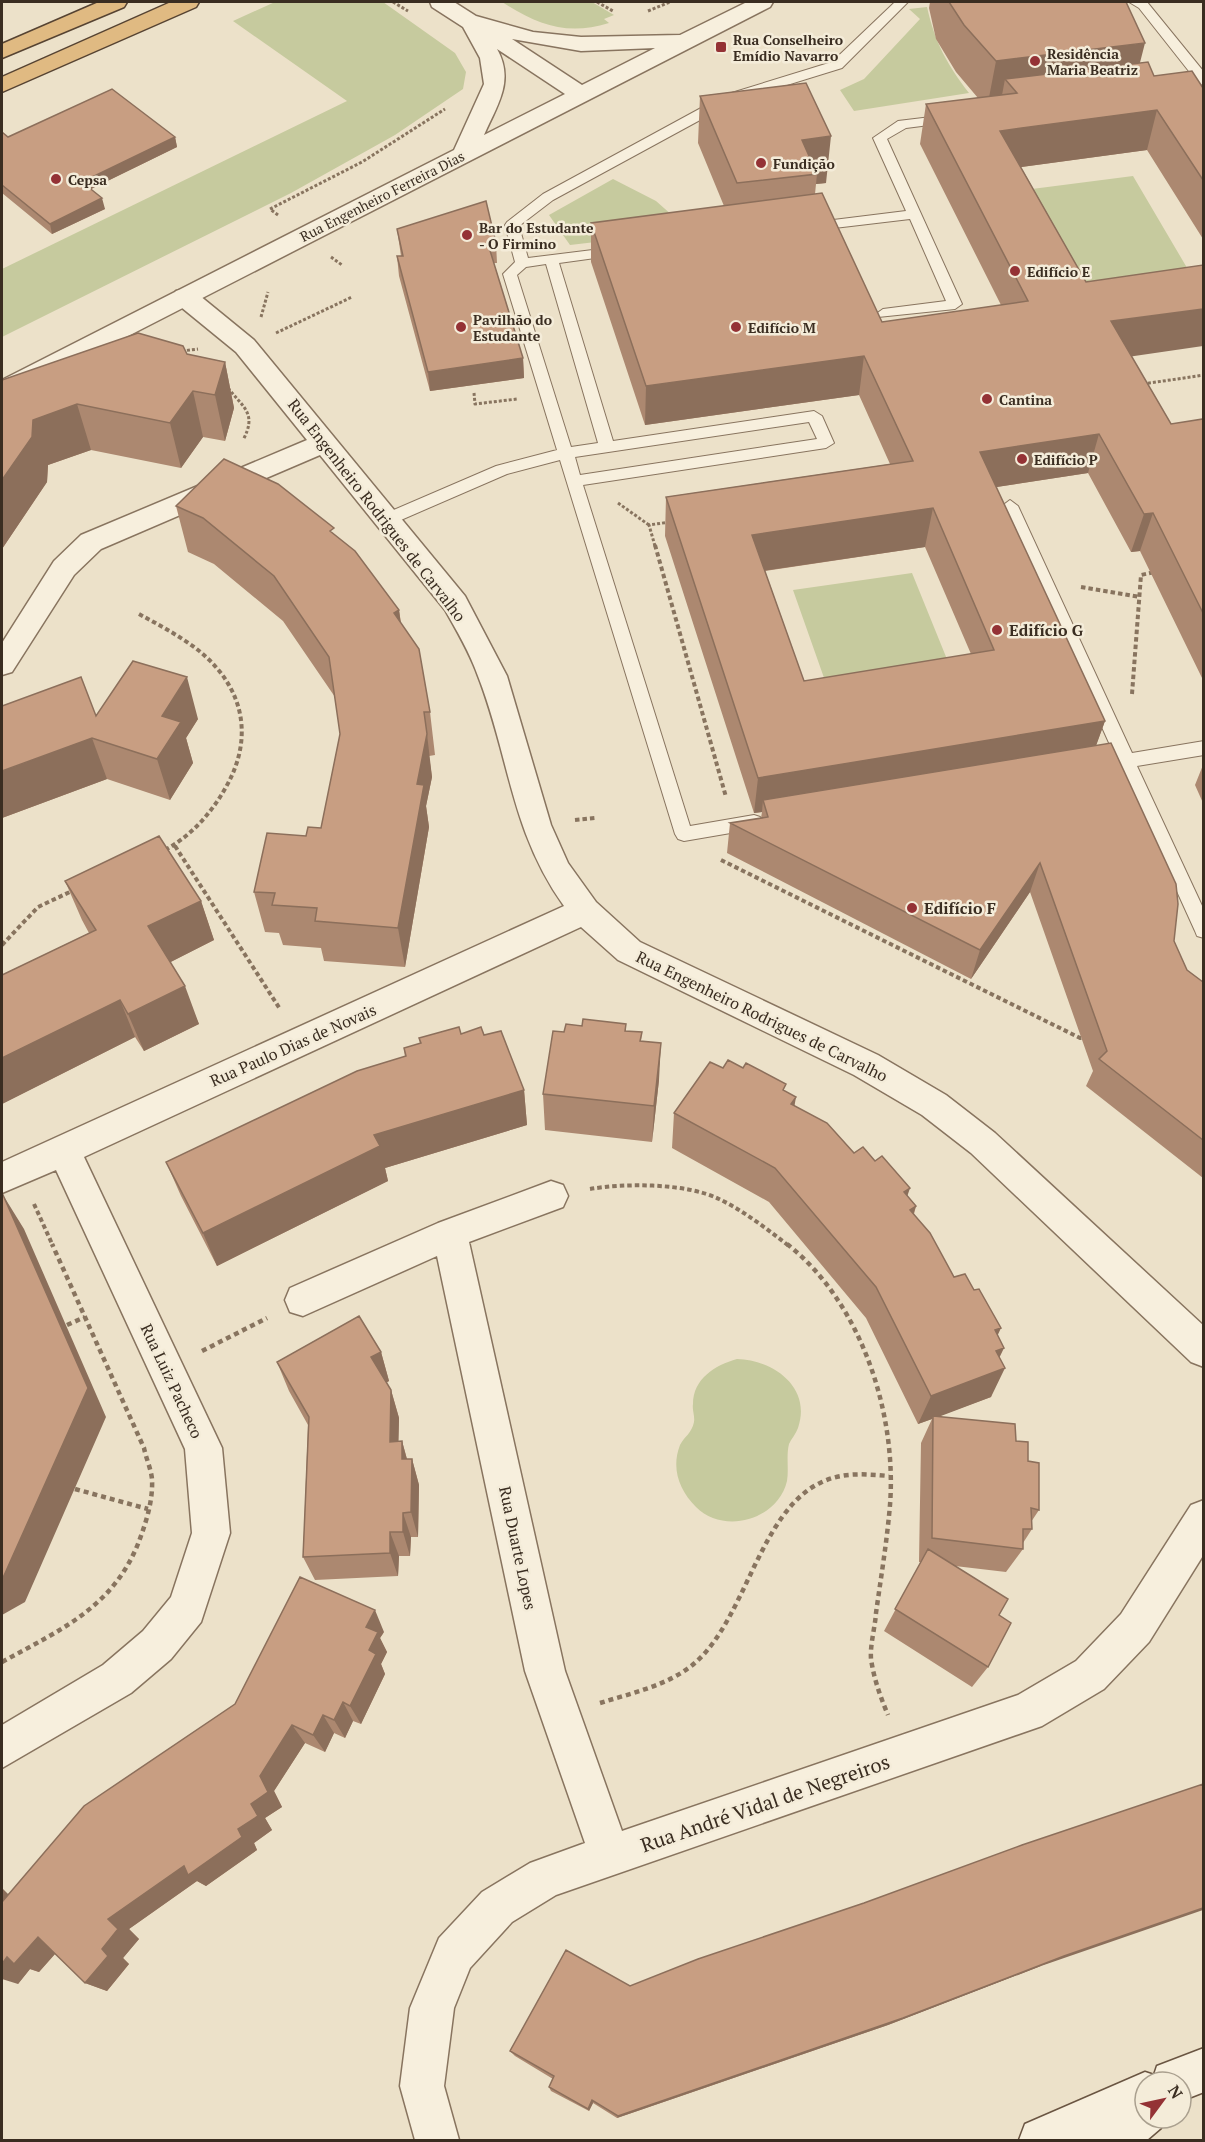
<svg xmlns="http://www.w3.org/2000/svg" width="1205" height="2142" viewBox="0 0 1205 2142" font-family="'PT Serif',serif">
  <rect width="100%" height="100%" fill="#ece1c9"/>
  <path fill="#c6ca9e" d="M275 2H383L455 53 466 72 463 89 395 135 291 193 2 337V269L347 101 233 21Z
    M502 2H592L614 15 604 19 609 23C567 36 538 25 502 2Z
    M927 7C935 43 947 64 969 93L854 111 840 90 864 79 920 19 909 9Z
    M1133 176 1193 278 1087 292 1032 189Z
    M613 179 656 201 690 231 570 245 549 215Z
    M912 573 953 674 829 692 793 590Z
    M737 1359C773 1360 812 1387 798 1428 796 1434 791 1439 789 1444 786 1456 789 1469 787 1481 778 1520 724 1535 696 1507 679 1490 671 1468 680 1445 684 1437 692 1433 694 1422 695 1416 692 1410 693 1404 693 1379 715 1365 737 1359Z"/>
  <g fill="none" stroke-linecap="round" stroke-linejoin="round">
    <defs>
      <path id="service" d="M895 2H908L842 68 735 101 553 200 519 226 528 258 617 247 624 251 617 255 559 263 613 441 814 411 822 416 834 443 826 448 583 485 690 826 754 815 760 817 763 822 760 827 754 829 684 841 678 839 675 834 560 460 507 474 394 523 388 525 380 519 382 515 496 466 557 450 503 274 515 262 505 225 507 222 543 194 725 95 832 62ZM546 264 598 443 571 447 517 275 526 267ZM809 422 817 439 580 475 575 457Z
        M1129 2H1147L1204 72V85L1199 84 1139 8Z
        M948 115 955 119 953 122 906 128 887 139 962 304 955 309 878 317 876 314 883 309 946 301 910 219 809 231 802 227 809 223 906 211 873 138 898 121Z
        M1010 500 1018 506 1132 753 1204 741V755L1137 766 1204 910V938L1197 936 1195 931 1121 768 1094 773 1088 771 1085 766 1088 761 1115 756 1002 506Z"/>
      <path id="minor" d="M185 289 194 291 254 340 465 596 507 676 551 825 568 863 596 902 640 942 878 1055 946 1095 995 1133 1204 1326V1367L1191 1362 971 1153 922 1115 854 1075 618 960 581 927 84 1157 222 1448 230 1533 201 1622 171 1659 131 1693 2 1768V1725L103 1665 143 1631 171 1597 192 1533 185 1449 56 1170 2 1193V1162L564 906C510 830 510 758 478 676 470 653 457 631 445 610L320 455 101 549 74 575 12 672 2 675V643L54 561 81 535 307 440 236 352 176 303 173 297 176 291Z
        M551 1181 563 1185 568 1196 563 1207 469 1242 565 1671 622 1831 1018 1695 1076 1661 1121 1614 1191 1505 1204 1500V1554L1149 1642 1104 1689 1042 1726 556 1895 512 1922 470 1968 454 2008 444 2086 459 2140H415L400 2086 410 2008 439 1938 482 1892 530 1863 585 1843 525 1671 437 1256 303 1316 290 1312 285 1300 290 1288 438 1223Z"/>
      <path id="tertiary" d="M430 2H454L476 16 533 32 581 37 680 35 747 2H773L770 7 11 396 2 398V380L454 150 484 84 480 58 463 27 432 7ZM512 39 581 51 655 48 582 85ZM497 49 565 94 484 135C497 105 515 81 497 49Z"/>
      <path id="secondary" d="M1204 2048V2092L1181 2101V2082H1145V2118H1165L1161 2128 1147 2140H1019L1025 2124 1145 2072 1154 2075 1157 2066Z"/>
      <path id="trunk" d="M99 2H127L124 7 2 58V44Z
        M171 2H199L196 7 2 92V77Z"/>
    </defs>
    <use href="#service" stroke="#88745f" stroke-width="2"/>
    <use href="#minor" stroke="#88745f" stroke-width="3"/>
    <use href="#tertiary" stroke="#88745f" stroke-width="3"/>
    <use href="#secondary" stroke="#6a5542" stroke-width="3"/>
    <use href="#trunk" stroke="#564332" stroke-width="3"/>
    <path stroke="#88745f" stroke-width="3" stroke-dasharray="3 2" stroke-linecap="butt" d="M393 2 408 11
      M597 2 613 11
      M648 11 670 2
      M278 215 270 209 362 162 445 109
      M331 257 342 265
      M261 317 268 292
      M276 333 352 297
      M182 351 198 349
      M1143 384 1204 375
      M228 388C244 408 257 414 243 440
      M474 393 475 404 517 399
      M618 503 649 525
      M655 546 649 525 670 522"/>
    <path stroke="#88745f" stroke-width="4" stroke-dasharray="4.5 3" stroke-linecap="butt" d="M655 545 726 797
      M1081 587 1140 597
      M139 614C159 625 180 636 198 650 243 686 255 736 226 787 211 814 190 837 163 851
      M1132 694 1141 575 1155 572
      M575 820 595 818
      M175 846 280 1009
      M721 860 1080 1038 1085 1037
      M2 945 38 907 74 890
      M590 1189C626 1183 686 1183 719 1199 744 1211 767 1229 789 1246
      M34 1204 53 1246"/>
    <path stroke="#88745f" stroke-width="4.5" stroke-dasharray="5 4" stroke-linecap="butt" d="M787 1244C861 1302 897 1413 890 1505 887 1541 881 1577 876 1613 875 1628 870 1644 871 1659 874 1679 880 1696 888 1715
      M67 1325 85 1317
      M202 1351 267 1318
      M75 1489 148 1509
      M2 1662C64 1628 118 1605 142 1533 148 1516 153 1497 152 1479 151 1469 146 1458 144 1448L52 1244
      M600 1703C632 1693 670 1685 696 1662 747 1616 760 1510 822 1482 843 1472 866 1474 889 1476"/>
    <use href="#service" fill="#f7efdd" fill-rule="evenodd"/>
    <use href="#minor" fill="#f7efdd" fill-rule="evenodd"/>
    <use href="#tertiary" fill="#f7efdd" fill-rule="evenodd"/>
    <use href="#secondary" fill="#f7efdd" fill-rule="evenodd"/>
    <use href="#trunk" fill="#e0ba82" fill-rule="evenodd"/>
  </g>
  <path fill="#ac8870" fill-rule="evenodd" d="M930 2H1126L1139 63 1154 76 1203 88V239L1147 150 1021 167 1086 282 1131 356 1171 424 1203 419V680L1140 551 1131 552 1088 473 996 487 1105 721 1096 745 1174 941 1187 970 1203 982V1178L1086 1086 1093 1071 1030 892 971 979 727 853 730 823 761 818 762 812 754 813 665 536 666 497 890 464 859 395 645 425 591 262V223L724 206 698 143 700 96 806 83 826 183 816 184 815 194 882 322 1001 305 920 144 926 104 978 98 956 72 936 39 929 8ZM925 547 971 654 804 681 765 571Z
    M2 132 8 137H175L177 147 91 189 105 209 52 234 2 193Z
    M397 229 496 243 497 263H494L523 358 524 378 430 391 399 276 397 256H401Z
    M187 354 225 362 234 408 225 441 203 437 181 468 91 450 48 465 47 482 2 549V380Z
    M176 506 335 535 399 610 401 623 430 712 435 755 429 756 432 777 426 806 429 827 405 967 324 961 321 948 283 945 279 933 265 932 254 892 306 836 321 828 340 734 335 697 283 621 214 564 188 552Z
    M96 716 198 719 186 738 193 763 170 800 107 779 2 818Z
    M1203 765V803L1195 785Z
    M65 881 201 901 214 940 170 962 199 1024 144 1051 135 1037 2 1104V975L89 933 82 920Z
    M626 1024V1031L642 1032 641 1041 659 1080 652 1142 545 1130 543 1094 582 1026Z
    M461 1034 484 1035 524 1090 527 1125 385 1168 388 1181 217 1266 181 1196 166 1162 405 1057 404 1048 420 1044 419 1038Z
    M785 1091 795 1106 907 1196 916 1206 914 1214 954 1277 997 1335 999 1358 991 1397 939 1416 1016 1441 1028 1461 1039 1510 1031 1522 1032 1529 1023 1543V1549L1006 1572 955 1566 999 1615 988 1667 972 1687 884 1631 921 1562H919L921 1443 932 1419 918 1424 866 1318 769 1202 672 1148 674 1113Z
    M381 1352 389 1381 386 1383 391 1390 399 1418 398 1441H402L407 1459H412L419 1485 418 1537H411L410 1556H399L398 1576 315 1580 303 1557 308 1425 289 1391 277 1362Z
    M384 1632 380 1638 387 1652 381 1664 385 1674 361 1724 353 1721 345 1738 334 1733 325 1752 305 1743 274 1791 282 1807 265 1818 272 1830 254 1843 257 1850 206 1886 197 1881 129 1929 139 1939 123 1958 129 1964 107 1991 85 1983 55 1954 39 1972 30 1969 18 1984 8 1894Z
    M1041 1966 888 2025 617 2118 593 2103 589 2111 551 2091 549 2087 553 2079 515 2056 510 2051 630 1986Z"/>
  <path fill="#8c6f5b" d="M1145 43 1133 90 1005 79 1000 106 987 108 996 61Z
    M1157 110 1147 150 992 171 1000 131Z
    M831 136 826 183 816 184 817 174 802 140Z
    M175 137 177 147 85 192 82 182Z
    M102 198 105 209 52 234 50 224Z
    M1203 309V346L1100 361 1111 321Z
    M864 356 859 395 645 425 646 386Z
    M523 358 524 378 430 391 428 372Z
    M225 362 234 408 225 441 215 395Z
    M193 391 203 437 181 468 170 423Z
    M77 404 91 450 48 465 47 482 2 549V480L33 420Z
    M1099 434 1088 473 971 491 980 452Z
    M933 508 925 547 749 573 752 535Z
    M1153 513 1140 551 1131 552 1144 514Z
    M399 610 405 655 394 613Z
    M187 677 198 719 186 738 193 763 170 800 157 759 162 716Z
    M1105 721 1092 757 763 800 762 812 754 813 758 778Z
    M427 734 432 777 426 806 429 827 405 967 398 928 417 784Z
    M92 738 107 779 2 818V771Z
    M1040 863 1030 892 971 979 980 950Z
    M201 901 214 940 163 966 148 926Z
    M185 986 199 1024 144 1051 128 1014Z
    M120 1000 135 1037 2 1104V1058Z
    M661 1043 659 1080 652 1142 654 1106Z
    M524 1090 527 1125 385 1168 388 1181 217 1266 203 1233 374 1135Z
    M796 1097 790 1132 791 1104Z
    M910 1188 899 1221 904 1192Z
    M3 1195 24 1229 106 1417 25 1602 2 1615Z
    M916 1206 905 1239 910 1210Z
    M1001 1328 987 1358 995 1330Z
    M1004 1348 992 1373 1005 1368 991 1397 933 1419V1416L932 1419 918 1424 931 1396 996 1351Z
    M381 1352 389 1381 379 1386 371 1357Z
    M391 1390 399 1418 398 1469 390 1442Z
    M402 1441 409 1467 402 1459Z
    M412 1459 419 1485 418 1537 411 1512Z
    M403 1513 411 1537 410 1556 403 1532Z
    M390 1532 399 1556 398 1576 390 1553Z
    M375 1610 384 1632 380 1638 387 1652 381 1664 385 1674 361 1724 350 1706 366 1627Z
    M343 1702 353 1721 345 1738 334 1720Z
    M323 1715 334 1733 325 1752 313 1735Z
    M292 1725 305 1743 274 1791 282 1807 265 1818 272 1830 254 1843 257 1850 206 1886 197 1881 129 1929 139 1939 123 1958 129 1964 107 1991 85 1983 102 1949 108 1919 184 1866 238 1829 251 1804 260 1776Z
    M2 1888 27 1913 2 1902Z
    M1203 1908V1910L1041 1966 888 2025 617 2118 618 2116 1064 1956Z
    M38 1937 62 1946 39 1972 30 1969 18 1984 2 1979V1964L7 1957Z
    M592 2100 593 2103 589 2111 588 2109Z"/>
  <path fill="#c89e82" stroke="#8c6f5b" stroke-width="1.5" fill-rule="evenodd" d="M949 2H1126L1145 43 996 61 964 25Z
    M1148 62 1154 76 1192 71 1203 88V180L1157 110 1000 131 1086 282 1203 265V309L1111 321 1171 424 1203 419V613L1153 513 1144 514 1099 434 980 452 1105 721 758 778 666 497 913 461 864 356 646 386 591 223 822 193 882 322 1028 301 926 104 1017 93 1005 79ZM933 508 994 650 804 681 752 535Z
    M806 83 831 136 802 140 817 174 737 183 700 96Z
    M112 89 175 137 82 182 102 198 50 224 2 185V132L8 137Z
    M486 201 496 243 488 244 523 358 428 372 397 256H403L397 229Z
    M138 333 183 346 187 354 225 362 215 395 193 391 170 423 77 404 33 420 32 437 2 480V380Z
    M224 459 278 484 334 528 330 531 355 551 399 610 394 613 419 649 430 712H424L427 734 417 784 424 785 398 928 315 921 317 908 272 905 275 893 254 892 267 833 306 836 308 827 321 828 340 734 329 657 274 576 203 518 176 506Z
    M133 661 187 677 162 716 181 722 157 759 92 738 2 771V706L81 677 96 716Z
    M1111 743 1176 884 1178 904 1174 941 1187 970 1203 982V1140L1099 1059 1107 1051 1040 863 980 950 730 823 768 817 763 800Z
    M159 836 201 901 148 926 185 986 128 1014 120 1000 2 1058V975L96 930 65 881Z
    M583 1019 626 1024 625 1031 642 1032 640 1041 661 1043 654 1106 543 1094 553 1031 564 1032 566 1024 582 1026Z
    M459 1027 461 1034 481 1027 484 1035 501 1031 524 1090 374 1135 380 1146 203 1233 166 1162 357 1071 406 1056 404 1048 421 1043 419 1038Z
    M728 1060 743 1068 746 1063 786 1084 783 1090 796 1097 791 1104 827 1123 854 1153 863 1147 875 1161 882 1156 910 1188 904 1192 916 1206 910 1210 930 1233 954 1277 965 1274 974 1290 979 1289 1001 1328 995 1330 1004 1348 996 1351 1005 1368 931 1396 876 1287 775 1168 674 1113 710 1062 723 1068Z
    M3 1195 88 1388 2 1580V1196Z
    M359 1316 381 1352 371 1357 391 1390 390 1442 402 1441V1459H412L411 1512 403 1513V1532H390V1553L303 1557 309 1417 277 1362Z
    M933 1416 1015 1424 1016 1441 1028 1442V1461L1039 1463V1510L1031 1508 1032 1529H1023V1549L932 1538Z
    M928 1549 1008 1599 999 1615 1011 1623 988 1667 895 1609Z
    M300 1577 375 1610 366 1627 378 1632 369 1650 376 1654 350 1706 343 1702 334 1720 323 1715 313 1735 292 1725 260 1776 268 1792 251 1804 258 1816 238 1829 242 1837 188 1875 184 1866 108 1919 118 1929 102 1949 108 1956 85 1983 38 1937 14 1964 7 1957 2 1964V1902L84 1806 235 1704Z
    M1203 1784V1908L1064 1956 903 2018 618 2116 592 2100 588 2109 549 2087 554 2076 510 2051 566 1950 630 1986 698 1959 864 1903 1022 1845Z"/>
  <g fill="#943235" stroke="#f4ecd9" stroke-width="2">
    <rect x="715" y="41" width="12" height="12" rx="3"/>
    <circle cx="1035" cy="61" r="6"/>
    <circle cx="761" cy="163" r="6"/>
    <circle cx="56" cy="179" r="6"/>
    <circle cx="467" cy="235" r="6"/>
    <circle cx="1015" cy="271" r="6"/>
    <circle cx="461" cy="327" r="6"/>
    <circle cx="736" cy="327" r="6"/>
    <circle cx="987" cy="399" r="6"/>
    <circle cx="1022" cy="459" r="6"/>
    <circle cx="997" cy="630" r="6"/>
    <circle cx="912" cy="908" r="6"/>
  </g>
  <g text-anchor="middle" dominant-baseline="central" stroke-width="5" stroke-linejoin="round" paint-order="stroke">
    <g font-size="14" font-weight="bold" fill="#3a2d21" stroke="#f4ecd9" text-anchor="start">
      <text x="733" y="39">Rua Conselheiro<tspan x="733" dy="16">Emídio Navarro</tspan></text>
      <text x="1047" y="53">Residência<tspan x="1047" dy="16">Maria Beatriz</tspan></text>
      <text x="773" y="163">Fundição</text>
      <text x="68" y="179">Cepsa</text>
      <text x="479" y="227">Bar do Estudante<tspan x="479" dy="16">- O Firmino</tspan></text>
      <text x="1027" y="271">Edifício E</text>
      <text x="473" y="319">Pavilhão do<tspan x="473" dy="16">Estudante</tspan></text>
      <text x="748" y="327">Edifício M</text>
      <text x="999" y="399">Cantina</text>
      <text x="1034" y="459">Edifício P</text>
    </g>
    <g font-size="14" fill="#3a2d21" stroke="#f4ecd9">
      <text transform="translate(382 196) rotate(-27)">Rua Engenheiro Ferreira Dias</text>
    </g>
    <g font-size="16" fill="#3a2d21" stroke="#f4ecd9">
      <text transform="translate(377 510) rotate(52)">Rua Engenheiro Rodrigues de Carvalho</text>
      <text transform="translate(762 1016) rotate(26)">Rua Engenheiro Rodrigues de Carvalho</text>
      <text transform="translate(293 1045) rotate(-24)">Rua Paulo Dias de Novais</text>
      <text transform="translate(172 1381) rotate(65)">Rua Luiz Pacheco</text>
      <text transform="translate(518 1548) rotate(78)">Rua Duarte Lopes</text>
    </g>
    <g font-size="16" font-weight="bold" fill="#3a2d21" stroke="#f4ecd9" text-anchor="start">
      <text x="1009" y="630">Edifício G</text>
      <text x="924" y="908">Edifício F</text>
    </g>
    <g font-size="20" fill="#3a2d21" stroke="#f4ecd9">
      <text transform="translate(765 1803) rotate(-19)">Rua André Vidal de Negreiros</text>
    </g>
  </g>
  <rect width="1205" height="2142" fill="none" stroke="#3a2d21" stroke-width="6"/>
  <g transform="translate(1163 2100) rotate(57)"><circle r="28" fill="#f4ecd9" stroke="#aaa08f" stroke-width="1.5"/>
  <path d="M0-4.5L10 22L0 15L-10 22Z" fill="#943235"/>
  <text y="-9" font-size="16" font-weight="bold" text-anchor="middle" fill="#3a2d21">N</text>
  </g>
</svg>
